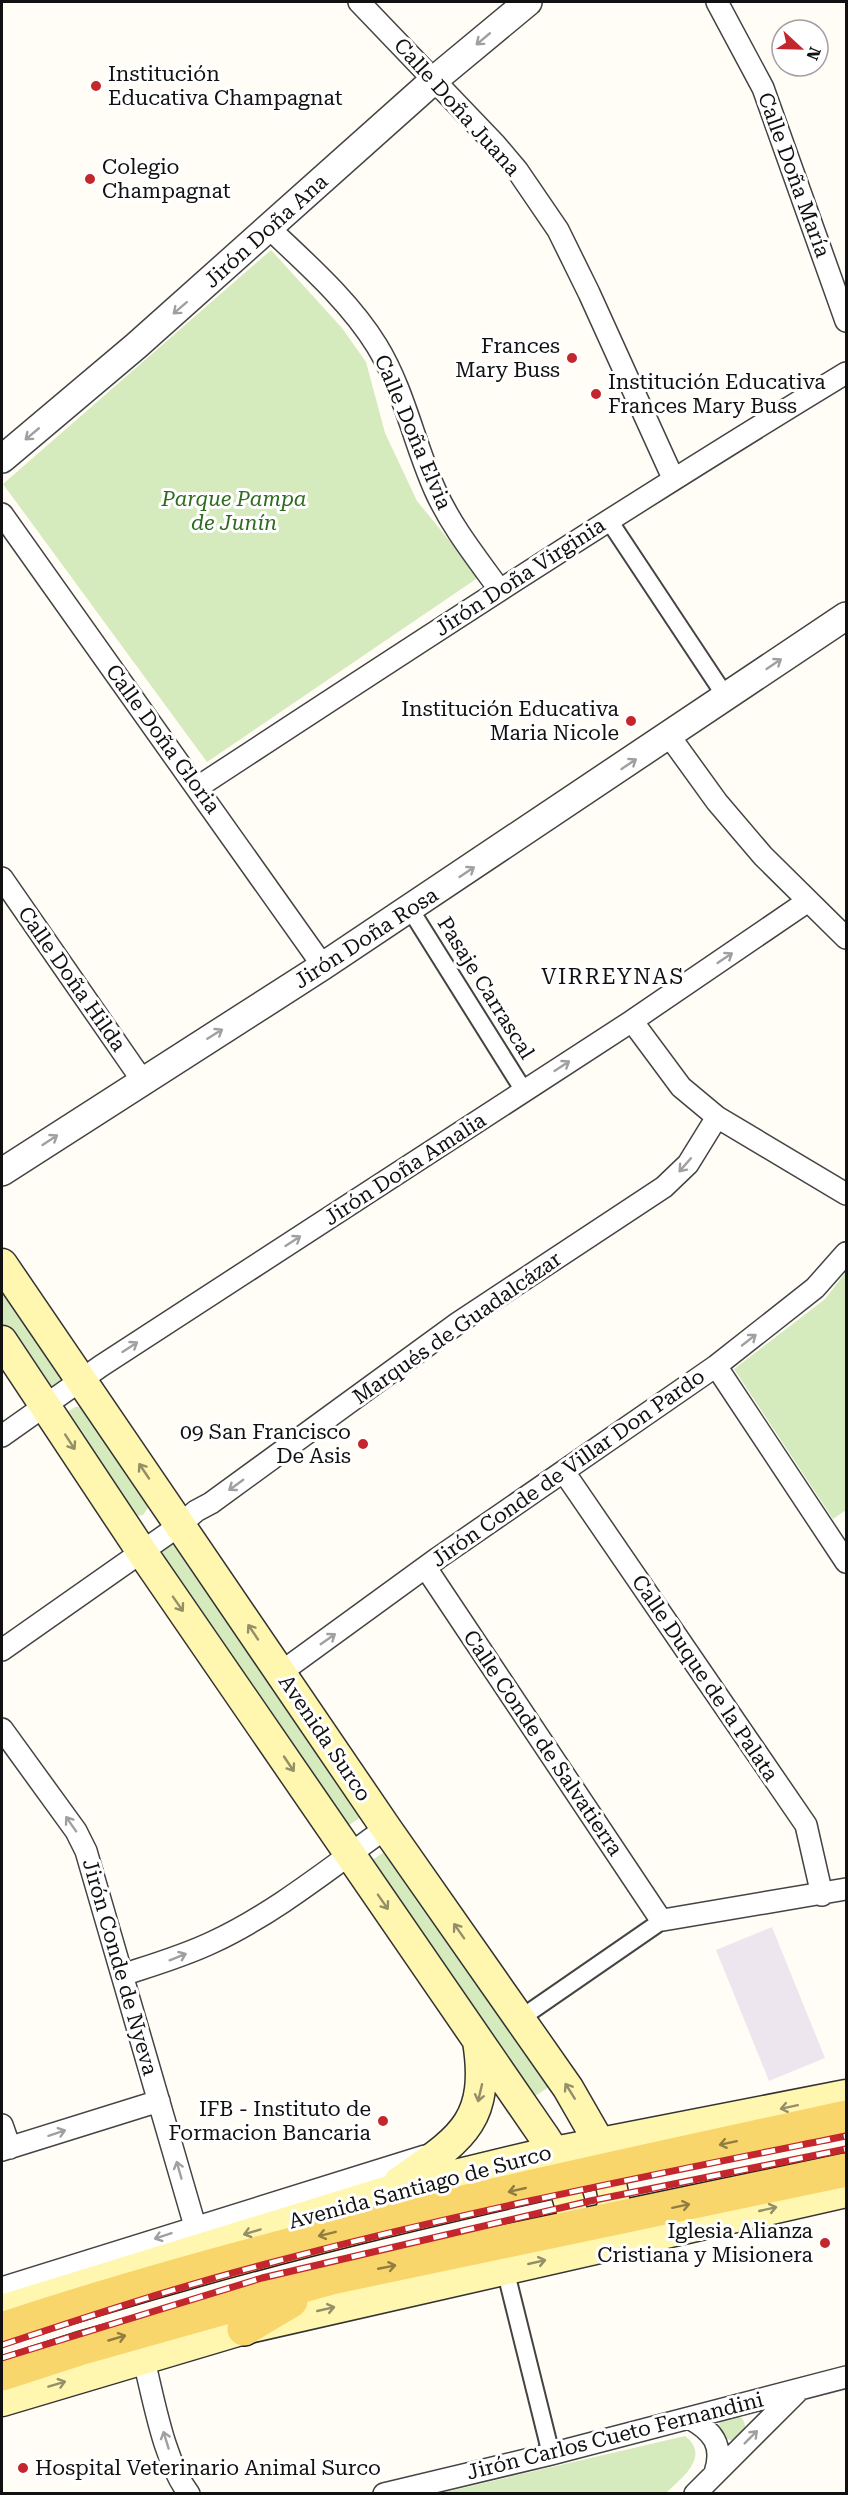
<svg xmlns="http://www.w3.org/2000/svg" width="848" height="2495" viewBox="0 0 848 2495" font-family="'Roboto Serif',serif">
  <rect width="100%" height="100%" fill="#fffdf5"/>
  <path fill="#eee6ef" d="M772 1927 825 2058 769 2081 716 1950Z"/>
  <path fill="#d5ebbd" d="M271 250 342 328 366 362 385 433 417 501 479 577 207 762 3 484Z
    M846 1272V1510L833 1519 734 1369 825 1299Z
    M2 1279 66 1371C60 1383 55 1388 42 1389L2 1331Z
    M75 1407H86L152 1502 143 1515 136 1516 64 1422 67 1412Z
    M179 1540 367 1813 346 1827 157 1554Z
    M386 1851 552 2085 535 2096 366 1864Z
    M719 2427a13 13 0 1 1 26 0a13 13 0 1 1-26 0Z
    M685 2436C711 2456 682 2478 666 2493H441Z"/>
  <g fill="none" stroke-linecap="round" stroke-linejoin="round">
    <defs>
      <path id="pedestrian" d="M608 519 726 697
        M410 909 524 1091
        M521 2018 663 1920
        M505 2269 551 2454"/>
      <path id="minor" d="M359 2 495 144 517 170 558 230 589 293 673 478
        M717 2 763 88 846 321
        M270 229C308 265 350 302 377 346 404 390 414 443 435 490 451 526 476 557 499 589
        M2 514 323 966
        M670 737 717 802 763 856 846 938
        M198 787C413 646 627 506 846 373
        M2 878 142 1080
        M632 1021 681 1087 717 1117 846 1194
        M716 1366 846 1562
        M2 1436 101 1366 632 1021 808 901
        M564 1472 806 1825 822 1895
        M426 1568 659 1917 663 1920 846 1889
        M2 1650 180 1525 196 1511 211 1503 458 1323 664 1187 688 1164 717 1117
        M280 1673 438 1558 716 1366 815 1288 846 1253
        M2 1729 76 1831 86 1851 195 2226
        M122 1975C153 1965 184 1956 213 1942 275 1913 330 1868 386 1828
        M2 2125 10 2148
        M2 2150 159 2101
        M2 2288 425 2156
        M143 2357C154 2399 163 2459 189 2494
        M689 2418C713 2431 724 2445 715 2473
        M384 2494 551 2454 846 2377
        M695 2494 799 2390"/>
      <path id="tertiary" d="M2 459 136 346 434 80 528 2
        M2 1172 323 966 846 616"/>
      <path id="secondary" d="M2 1264 386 1828 568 2088 599 2142 608 2169 614 2199 611 2212 603 2222
        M2 1341 142 1552 543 2135 554 2152 577 2228
        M399 2182C460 2139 491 2123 478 2041
        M2 2310 385 2192 534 2156 846 2095
        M2 2401 244 2329 846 2192"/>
      <path id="primary" d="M2 2329C278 2237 563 2179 846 2117
        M244 2329 291 2301
        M2 2374 82 2348 331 2278 846 2170"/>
    </defs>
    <use href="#pedestrian" stroke="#444" stroke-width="20"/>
    <use href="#minor" stroke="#444" stroke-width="24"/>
    <use href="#tertiary" stroke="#444" stroke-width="30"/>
    <use href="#secondary" stroke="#333" stroke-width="33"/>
    <use href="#primary" stroke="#222" stroke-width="36"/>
    <use href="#pedestrian" stroke="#fff" stroke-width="16"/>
    <use href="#minor" stroke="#fff" stroke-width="21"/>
    <use href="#tertiary" stroke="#fff" stroke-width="27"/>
    <use href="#secondary" stroke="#fff6b0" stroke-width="30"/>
    <use href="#primary" stroke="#f9d66b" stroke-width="33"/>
    <defs>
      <path id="rail" d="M2 2345C89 2316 177 2287 266 2264 457 2213 652 2175 846 2136
        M2 2358 262 2278 590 2201 846 2149"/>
    </defs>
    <use href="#rail" stroke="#c4262e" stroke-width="7"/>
    <use href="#rail" stroke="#fff" stroke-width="4.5" stroke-dasharray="14" stroke-linecap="butt"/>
  </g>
  <defs><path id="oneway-shaft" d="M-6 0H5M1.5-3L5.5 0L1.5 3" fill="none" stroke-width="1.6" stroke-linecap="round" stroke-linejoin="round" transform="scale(1.5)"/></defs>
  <g stroke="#a0a0a0">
    <use href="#oneway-shaft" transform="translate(483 39) rotate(140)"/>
    <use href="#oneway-shaft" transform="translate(180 308) rotate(139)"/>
    <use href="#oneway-shaft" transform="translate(32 434) rotate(140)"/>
    <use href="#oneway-shaft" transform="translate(774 664) rotate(-34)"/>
    <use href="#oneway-shaft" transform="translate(629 764) rotate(-34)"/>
    <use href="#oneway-shaft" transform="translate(467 872) rotate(-34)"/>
    <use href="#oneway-shaft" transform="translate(725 958) rotate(-34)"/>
    <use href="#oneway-shaft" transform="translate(215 1034) rotate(-32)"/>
    <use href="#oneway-shaft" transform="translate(562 1066) rotate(-33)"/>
    <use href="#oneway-shaft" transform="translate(50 1140) rotate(-33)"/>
    <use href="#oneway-shaft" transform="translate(685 1165) rotate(131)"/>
    <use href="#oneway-shaft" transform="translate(293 1241) rotate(-33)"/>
    <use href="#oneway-shaft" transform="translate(749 1340) rotate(-38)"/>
    <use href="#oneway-shaft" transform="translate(130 1347) rotate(-33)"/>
    <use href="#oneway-shaft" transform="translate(236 1485) rotate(144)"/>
    <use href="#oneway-shaft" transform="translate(328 1639) rotate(-35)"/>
    <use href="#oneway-shaft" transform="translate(71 1824) rotate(-125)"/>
    <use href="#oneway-shaft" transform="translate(178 1957) rotate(-22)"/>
    <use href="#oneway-shaft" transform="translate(57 2133) rotate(-18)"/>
    <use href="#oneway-shaft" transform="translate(179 2170) rotate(-106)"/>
    <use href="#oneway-shaft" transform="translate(163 2236) rotate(162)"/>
    <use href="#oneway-shaft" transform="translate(751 2437) rotate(-45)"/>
    <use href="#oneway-shaft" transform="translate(166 2440) rotate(-107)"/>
  </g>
  <g stroke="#948f68">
    <use href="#oneway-shaft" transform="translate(70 1442) rotate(57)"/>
    <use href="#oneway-shaft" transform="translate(144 1471) rotate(-124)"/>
    <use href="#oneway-shaft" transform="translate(178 1604) rotate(55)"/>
    <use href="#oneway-shaft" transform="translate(253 1632) rotate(-124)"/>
    <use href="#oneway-shaft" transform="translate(289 1764) rotate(56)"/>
    <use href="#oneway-shaft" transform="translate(383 1902) rotate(55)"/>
    <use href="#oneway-shaft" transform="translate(459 1931) rotate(-125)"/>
    <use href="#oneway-shaft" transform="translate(570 2091) rotate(-122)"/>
    <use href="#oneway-shaft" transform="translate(480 2093) rotate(103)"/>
    <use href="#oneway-shaft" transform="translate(789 2107) rotate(168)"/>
    <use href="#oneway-shaft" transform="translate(768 2209) rotate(-13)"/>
    <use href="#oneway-shaft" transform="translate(252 2232) rotate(163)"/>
    <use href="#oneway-shaft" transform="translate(537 2262) rotate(-13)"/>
    <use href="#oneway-shaft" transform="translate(326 2309) rotate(-13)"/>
    <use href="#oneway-shaft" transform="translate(57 2384) rotate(-17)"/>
  </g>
  <g stroke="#917d42">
    <use href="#oneway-shaft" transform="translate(728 2143) rotate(168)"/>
    <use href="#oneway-shaft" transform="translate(517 2190) rotate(167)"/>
    <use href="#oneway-shaft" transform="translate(681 2206) rotate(-12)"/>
    <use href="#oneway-shaft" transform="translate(327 2234) rotate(166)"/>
    <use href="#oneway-shaft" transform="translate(387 2267) rotate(-11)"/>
    <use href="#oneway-shaft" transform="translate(117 2338) rotate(-16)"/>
  </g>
  <g fill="#c4262e" stroke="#fff" stroke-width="2">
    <circle cx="96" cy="86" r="6"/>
    <circle cx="90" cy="179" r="6"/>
    <circle cx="572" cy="358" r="6"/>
    <circle cx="596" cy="394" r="6"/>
    <circle cx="631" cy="721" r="6"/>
    <circle cx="363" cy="1444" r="6"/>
    <circle cx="383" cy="2121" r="6"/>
    <circle cx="825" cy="2243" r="6"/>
    <circle cx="23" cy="2468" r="6"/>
  </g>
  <g text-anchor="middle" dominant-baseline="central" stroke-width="6" stroke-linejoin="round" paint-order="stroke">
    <g font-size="21" fill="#111" stroke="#fff" text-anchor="end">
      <text x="108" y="74" text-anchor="start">Institución<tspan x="108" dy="24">Educativa Champagnat</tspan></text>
      <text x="102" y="167" text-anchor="start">Colegio<tspan x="102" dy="24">Champagnat</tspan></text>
      <text x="560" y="346">Frances<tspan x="560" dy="24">Mary Buss</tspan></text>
      <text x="608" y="382" text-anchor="start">Institución Educativa<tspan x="608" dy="24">Frances Mary Buss</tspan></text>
      <text x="619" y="709">Institución Educativa<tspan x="619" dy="24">Maria Nicole</tspan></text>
      <text x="351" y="1432">09 San Francisco<tspan x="351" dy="24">De Asis</tspan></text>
      <text x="371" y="2109">IFB - Instituto de<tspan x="371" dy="24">Formacion Bancaria</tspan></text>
      <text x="813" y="2231">Iglesia Alianza<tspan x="813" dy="24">Cristiana y Misionera</tspan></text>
      <text x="35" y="2468" text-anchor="start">Hospital Veterinario Animal Surco</text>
    </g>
    <g font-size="21" fill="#111" stroke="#fff">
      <text transform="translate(457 107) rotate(48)">Calle Doña Juana</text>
      <text transform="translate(794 175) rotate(70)">Calle Doña María</text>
      <text transform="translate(266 231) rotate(-42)">Jirón Doña Ana</text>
      <text transform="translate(413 432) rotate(67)">Calle Doña Elvia</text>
      <text transform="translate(520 577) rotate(-33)">Jirón Doña Virginia</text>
      <text transform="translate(163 739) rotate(54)">Calle Doña Gloria</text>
      <text transform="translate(366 938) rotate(-33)">Jirón Doña Rosa</text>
      <text transform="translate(72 979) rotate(55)">Calle Doña Hilda</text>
      <text transform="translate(486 988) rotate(58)">Pasaje Carrascal</text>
      <text transform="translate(405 1169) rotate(-33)">Jirón Doña Amalia</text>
      <text transform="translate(457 1328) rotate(-35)">Marqués de Guadalcázar</text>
      <text transform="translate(568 1468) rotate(-35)">Jirón Conde de Villar Don Pardo</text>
      <text transform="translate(705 1678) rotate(56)">Calle Duque de la Palata</text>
      <text transform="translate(325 1738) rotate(56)">Avenida Surco</text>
      <text transform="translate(543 1743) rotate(56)">Calle Conde de Salvatierra</text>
      <text transform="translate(120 1967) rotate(74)">Jirón Conde de Nyeva</text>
      <text transform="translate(420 2187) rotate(-15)">Avenida Santiago de Surco</text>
      <text transform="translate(615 2436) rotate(-14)">Jirón Carlos Cueto Fernandini</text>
    </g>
    <g font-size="21" font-style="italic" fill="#2f6b1f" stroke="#fff">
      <text x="234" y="499">Parque Pampa<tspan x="234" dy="24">de Junín</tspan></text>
    </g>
    <g font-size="22" letter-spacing="1.5" fill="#111" stroke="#fff">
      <text x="613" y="976">VIRREYNAS</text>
    </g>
  </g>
  <rect width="848" height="2495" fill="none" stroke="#111111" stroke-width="6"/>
  <g transform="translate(800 48) rotate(112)"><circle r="28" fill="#ffffff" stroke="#a0a0a0" stroke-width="1.5"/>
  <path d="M0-4.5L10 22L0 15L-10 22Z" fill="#c4262e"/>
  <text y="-9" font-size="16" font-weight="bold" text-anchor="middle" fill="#111111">N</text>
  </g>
</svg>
